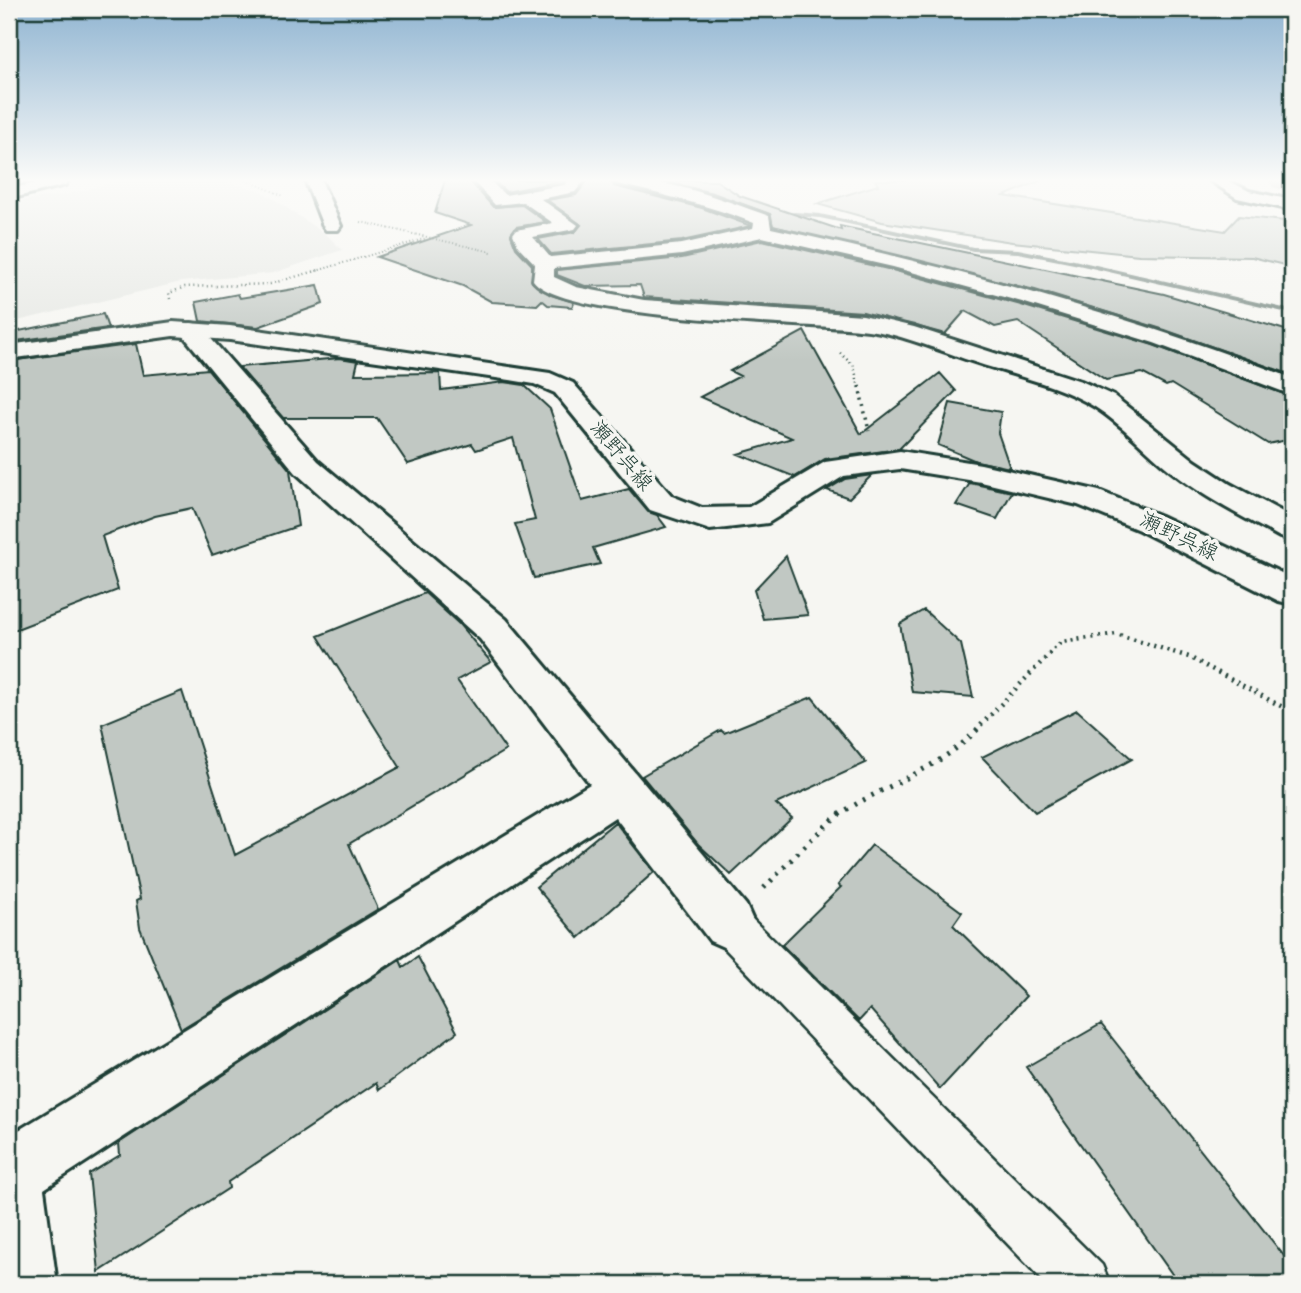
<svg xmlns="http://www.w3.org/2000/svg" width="1301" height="1293" viewBox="0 0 1301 1293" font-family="Mynerve,'Klee One',sans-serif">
  <rect width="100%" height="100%" fill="#f6f6f2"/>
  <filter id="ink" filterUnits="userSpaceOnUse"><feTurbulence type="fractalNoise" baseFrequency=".0143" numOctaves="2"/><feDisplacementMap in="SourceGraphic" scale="14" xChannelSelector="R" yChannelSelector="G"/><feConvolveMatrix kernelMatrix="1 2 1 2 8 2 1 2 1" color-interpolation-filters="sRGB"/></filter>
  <g filter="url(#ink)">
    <path fill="#e6e8e4" d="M120 180H219L262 191 328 236 342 250 273 273 181 282 9 323V203L78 192Z"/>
    <path fill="#d6dbd6" stroke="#7a8c85" stroke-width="2" d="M875 180H1042L1004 196 1225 231 1239 216 1292 222V267L1252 257 1139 255 1012 242 882 222 817 204 878 185Z"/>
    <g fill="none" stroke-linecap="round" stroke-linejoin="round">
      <path fill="#72847d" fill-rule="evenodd" d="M499 180H511L598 195 595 197Z
        M795 212 820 214 973 247 1018 249 1074 260 1292 310V314L1074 264 1018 253 973 251 820 218 795 216 717 223 714 221Z"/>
      <path fill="#aab3ae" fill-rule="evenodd" d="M1268 180H1292V192L1273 187Z"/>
    </g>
    <path fill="#c1c8c3" stroke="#1f3d34" stroke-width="2" d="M445 180H469L493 207 522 205 546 222 516 227 511 235 516 248 532 265V282L551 295 574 302 572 307 548 305 542 300 537 305 492 302 463 286 377 257 471 225 435 213Z
      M493 180H566L506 192Z
      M588 180H610L614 186 702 208 751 226 682 241 551 254 538 239 575 232 581 225 547 200 576 195Z
      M656 180 717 181 740 196 841 230 840 226 1164 294 1292 332V375L1165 330 1035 290 773 226 770 214 713 193Z
      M762 240 892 270 1021 305 1153 345 1292 397V439L1268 444 1171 384 1166 386 1142 373 1106 380 1018 322 995 327 965 311 945 334 863 312 644 297 640 285 585 286 557 275V270L682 258Z
      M318 285 323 304 258 327 200 321 196 302 238 294 240 298Z
      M103 314 108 328 9 342V333Z
      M804 331 861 434 940 373 956 391 899 449 825 459 795 477 738 454 792 438 700 397 740 376 730 371Z
      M136 344 143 375 208 369 290 470 298 526 212 555 192 508 155 516 102 536 118 590 9 632V361Z
      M340 358 358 361 355 374 440 373 441 390 504 382 524 385 550 409 582 501 629 489 648 512 657 515 666 527 593 548 600 564 534 578 515 524 535 520 513 438 476 450 472 444 408 464 377 418H283L239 367Z
      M950 403 1001 412 998 433 1010 468 976 461 938 445Z
      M872 475 849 498 827 490 845 479Z
      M970 483 1012 492 997 519 956 505Z
      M786 556 808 615 763 619 754 590Z
      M425 593 459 624 491 662 457 680 506 750 349 844 378 909 181 1029 140 928 136 901 140 899 102 724 182 691 235 855 400 767 318 636Z
      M924 610 961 644 973 697 912 692 900 624Z
      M812 697 866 763 776 804 792 818 731 875 698 844 642 776 721 730 724 733Z
      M1077 710 1132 759 1035 812 982 757Z
      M615 822 654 872 579 938 536 887Z
      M872 845 962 912 953 925 1026 996 940 1089 870 1009 859 1021 782 945 841 887 838 885Z
      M418 957 457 1032 379 1090 376 1083 228 1182 229 1188 99 1272 89 1174 120 1155 119 1143 400 960 403 967Z
      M1101 1024 1292 1266V1284H1179L1026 1067Z"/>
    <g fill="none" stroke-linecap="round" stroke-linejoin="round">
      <defs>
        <path id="lane" d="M728 903 742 909 1102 1265 1110 1284H1046L714 937 708 923 714 909Z"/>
        <path id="street" d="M9 180H19L9 185Z
          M305 180H321L341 226 338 230H326L323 226Z
          M472 180H489L505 195 564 185 569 180H585L575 192 541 199 578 225 575 229 533 237 550 257 682 244 753 228 754 223C708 205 663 195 615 183L613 180C667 177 719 198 769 216L771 228C948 266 1123 313 1292 378V395L1154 343 1022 302 893 267 762 237 682 255 554 268V277L576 287 644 300 863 315 914 327 1081 381 1114 396 1195 461 1230 484 1292 517V540L1280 537C1243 517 1205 498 1172 472 1146 451 1122 424 1095 407 1058 384 1012 375 971 361 935 349 897 332 859 329 804 324 560 319 533 280L535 264 518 246 513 234 516 230 553 223 523 202 495 205Z
          M1209 180H1227L1249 191 1292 200V210L1237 198Z
          M191 323 199 325 318 461 506 619 746 905 754 923 746 941 728 949 710 941 615 817 44 1189 57 1284H9V1136L590 784 480 639 296 473 183 335 179 330 183 325Z"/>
        <path id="secondary" d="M49 180 67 182 65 185 9 199V189Z
          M173 322 230 326 550 373 573 383 672 496 702 508 749 507 825 462 900 451 981 464 1099 491 1161 516 1292 578V604L1279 601 1139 530 1078 505 981 482 900 469 844 476 768 523 710 530 650 510 555 393 534 384 510 380 230 340 173 336 9 359V345Z"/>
      </defs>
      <use href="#lane" stroke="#1f3d34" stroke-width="5"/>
      <use href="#street" stroke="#1f3d34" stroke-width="6"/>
      <use href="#secondary" stroke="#1f3d34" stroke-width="6"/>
      <path stroke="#1f3d34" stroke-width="2" stroke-dasharray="1 2.5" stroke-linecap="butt" d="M246 180 284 196
        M361 222 492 252
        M313 272 427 238"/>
      <path stroke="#1f3d34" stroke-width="2.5" stroke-dasharray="1 3.5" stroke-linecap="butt" d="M170 299 169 293 185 287 270 284 319 270
        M840 353 854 366 859 388"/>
      <path stroke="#1f3d34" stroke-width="3.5" stroke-dasharray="2 4.5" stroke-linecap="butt" d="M859 386 869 431"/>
      <path stroke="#1f3d34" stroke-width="4.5" stroke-dasharray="2 5" stroke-linecap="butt" d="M976 730 1061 642 1116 634 1189 657 1292 712"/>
      <path stroke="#1f3d34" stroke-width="5" stroke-dasharray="2.5 7" stroke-linecap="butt" d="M764 888C785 867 823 824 846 810 892 782 939 769 978 729"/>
      <use href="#lane" fill="#f6f6f2" fill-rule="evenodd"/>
      <use href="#street" fill="#f6f6f2" fill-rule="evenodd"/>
      <use href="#secondary" fill="#f6f6f2" fill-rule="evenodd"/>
    </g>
  </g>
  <linearGradient id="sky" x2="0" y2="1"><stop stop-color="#8fb4d1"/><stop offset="0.5" stop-color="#fbfbf9"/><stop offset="1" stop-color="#fbfbf9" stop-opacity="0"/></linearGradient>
  <rect width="1301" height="361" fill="url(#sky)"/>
  <g text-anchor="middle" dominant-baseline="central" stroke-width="7" stroke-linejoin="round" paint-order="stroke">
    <g font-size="21" fill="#1f3d34" stroke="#f6f6f2">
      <text transform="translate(621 456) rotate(50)">瀬野呉線</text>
      <text transform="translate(1179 537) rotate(26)">瀬野呉線</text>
    </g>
  </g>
  <rect width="1301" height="1293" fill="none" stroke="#f6f6f2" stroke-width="35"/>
  <rect x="18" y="18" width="1266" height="1258" fill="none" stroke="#1f3d34" stroke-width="2.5" filter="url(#ink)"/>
</svg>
